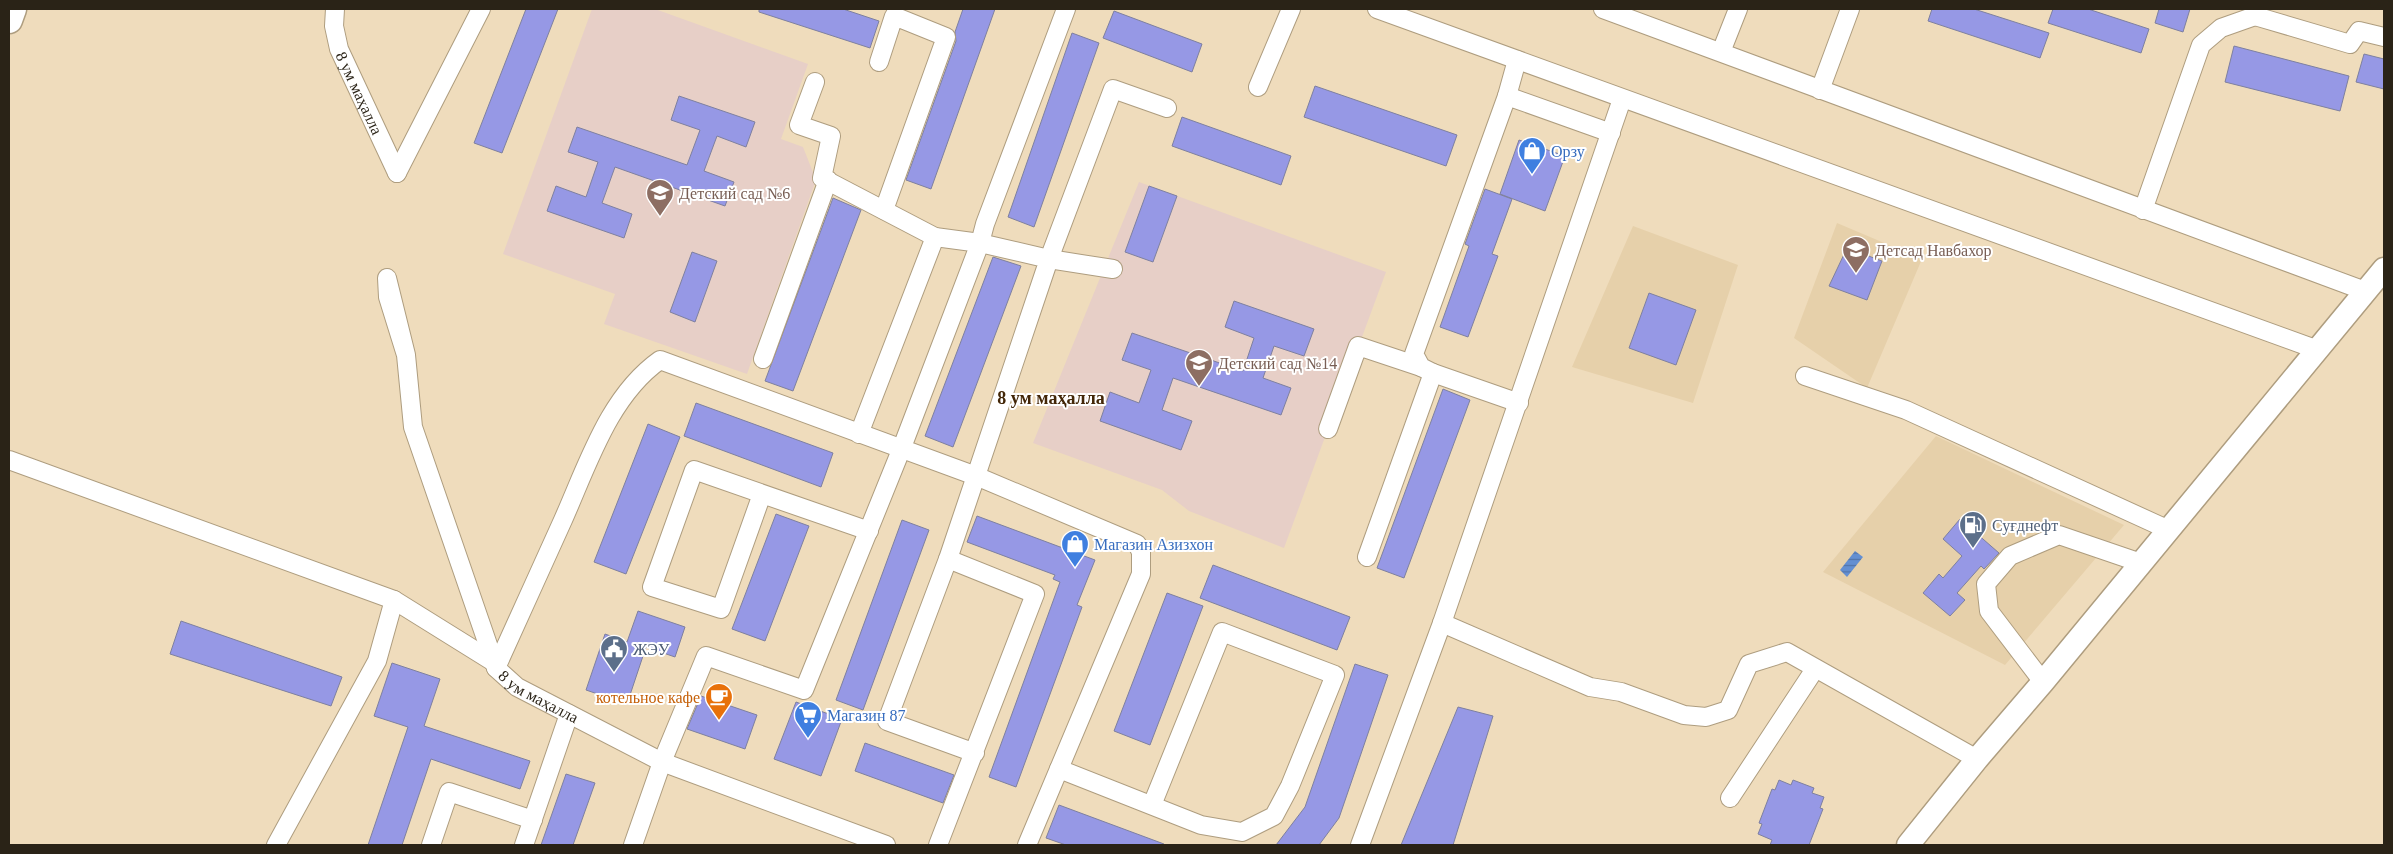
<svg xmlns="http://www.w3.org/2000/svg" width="2393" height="854" viewBox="0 0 2393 854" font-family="'Times New Roman',serif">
  <defs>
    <pattern id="water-rules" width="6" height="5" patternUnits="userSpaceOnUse" patternTransform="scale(1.25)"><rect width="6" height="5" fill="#638fd2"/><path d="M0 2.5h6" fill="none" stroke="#5274a9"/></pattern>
  </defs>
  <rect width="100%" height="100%" fill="#efdcbc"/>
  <path fill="#e6d0aa" d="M1837 223 1922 259 1867 388 1794 338Z
    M1633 226 1738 265 1693 403 1572 367Z
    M1936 436 2124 525 2005 665 1823 572Z"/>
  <path fill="#e7cfc7" d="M592 9H655L808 64 781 139 803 147 816 180 747 374 604 324 615 294 503 254Z
    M1139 182 1386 272 1284 548 1189 511 1162 490 1033 443Z"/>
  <path fill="url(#water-rules)" d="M1855 551 1863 557 1847 577 1840 570Z"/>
  <path fill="#9698e5" stroke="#7e809f" d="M526 9H558L502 153 474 143Z
    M759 9H843L879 21 870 48 759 12Z
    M963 9H995L931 189 906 180 956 41 955 32Z
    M1932 9H1974L2049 33 2040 58 1928 21Z
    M2053 9H2088L2149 29 2141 53 2048 23Z
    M2159 9H2190L2183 32 2155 23Z
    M1114 11 1202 44 1192 72 1103 38Z
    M1072 33 1099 43 1034 227 1008 217Z
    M2234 46 2349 76 2340 111 2225 82Z
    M2364 54 2384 59V89L2356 82Z
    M1315 86 1457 135 1446 166 1304 117Z
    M679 96 755 122 746 147 717 136 704 171 734 182 725 206 615 167 602 203 632 214 624 238 547 211 556 186 586 197 598 162 568 152 577 127 687 165 700 130 671 120Z
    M1182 117 1291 156 1281 185 1172 146Z
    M1519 140 1565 156 1545 211 1500 194Z
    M1149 186 1177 196 1153 262 1125 252Z
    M1485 189 1512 199 1492 254 1498 256 1468 337 1440 327 1469 246 1465 244Z
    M833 198 861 210 793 391 765 381Z
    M1847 248 1882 261 1867 300 1829 286Z
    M692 252 717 261 695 322 670 312Z
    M993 257 1021 266 953 447 925 436Z
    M1649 293 1696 310 1676 365 1629 348Z
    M1234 301 1314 329 1304 356 1274 346 1263 378 1291 388 1281 415 1173 378 1162 410 1192 421 1181 450 1100 421 1110 392 1139 403 1151 370 1122 360 1132 333 1243 371 1254 338 1225 327Z
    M1443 389 1470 400 1404 578 1377 568Z
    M696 403 833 453 821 487 684 436Z
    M648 424 680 437 626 574 594 562Z
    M776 514 809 526 765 641 732 629Z
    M977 516 1095 560 1077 605 1082 607 1016 787 989 777 1060 582 1053 579 1055 575 967 542Z
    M1960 519 1999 553 1984 569 1981 566 1957 593 1965 600 1950 616 1923 593 1939 574 1943 578 1962 556 1943 539Z
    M902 520 929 530 863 710 836 700Z
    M1213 565 1350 617 1337 650 1200 598Z
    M1167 593 1203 606 1150 745 1114 731Z
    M638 611 685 627 675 657 646 647 627 704 586 690 605 634 627 642Z
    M181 621 342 677 331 706 170 654Z
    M392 663 440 679 424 726 530 761 520 789 431 759 402 845H368L408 727 374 716Z
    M1355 664 1388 675 1339 818 1319 845H1276L1305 807Z
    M701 696 757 715 745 749 687 729Z
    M796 702 842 719 821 776 774 759Z
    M1458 707 1493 716 1453 845H1401Z
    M865 743 954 775 943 803 855 771Z
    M566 774 595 783 573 845H541Z
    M1779 780 1791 785 1793 780 1814 788 1812 793 1824 797 1820 808 1823 809 1809 845H1770L1772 840 1758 834 1762 824 1759 823 1772 789 1775 790Z
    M1059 805 1164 844V845H1066L1046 838Z"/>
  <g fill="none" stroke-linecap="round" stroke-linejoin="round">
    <defs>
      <g id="minor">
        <path id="s1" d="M335 9 334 26 339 49 397 173"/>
        <path d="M1377 9 2318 350"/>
        <path d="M1603 9 2365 291"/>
        <path d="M2255 16 2350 44 2359 31 2384 37"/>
        <path d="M1721 52 1738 9"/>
        <path d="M879 62 894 16 946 37 884 210"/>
        <path d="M815 82 799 125 831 136 822 178 935 237 980 243 1049 259 948 559"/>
        <path d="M1258 87 1291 9"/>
        <path d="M1820 90 1850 9"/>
        <path d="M1507 96 1517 60"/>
        <path d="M397 173 481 9"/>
        <path d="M2143 210 2201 45 2221 28 2255 16 2257 9"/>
        <path d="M1113 269 1049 259 1113 89 1167 108"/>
        <path id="s2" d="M406 355 387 278 388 297 406 355 413 427 496 668 517 687 662 762 886 845"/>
        <path d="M763 359 828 180"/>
        <path d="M1805 376 1906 410 2169 530"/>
        <path d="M1519 403 1433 373 1421 367 1414 354 1507 96 1611 133"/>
        <path d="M1328 429 1358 346 1421 367"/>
        <path d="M859 434 935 237"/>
        <path d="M9 460 394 600 492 661"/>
        <path d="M694 470 869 531 762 494 721 609 652 587Z"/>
        <path d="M1367 557 1433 373"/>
        <path d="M1442 623 1590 687 1621 692 1684 715 1706 717 1728 710 1749 664 1787 652 1977 759"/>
        <path d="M496 668C518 619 541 569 563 520 588 464 609 396 660 360L976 476 1137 544 1141 552V574L1027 845"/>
        <path d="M2043 682 1989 611 1986 584 2010 556 2059 535 2141 563"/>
        <path d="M1059 769 1201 825 1242 832 1274 816 1290 786 1335 675 1222 632 1152 805"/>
        <path d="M1730 798 1815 669"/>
        <path d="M276 845 377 661 394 600"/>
        <path d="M431 845 449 792 533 820"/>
        <path d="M524 845 569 714"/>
        <path d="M633 845 662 762 706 656 804 690 901 450 980 243 985 224 1066 9"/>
        <path d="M938 845 1035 594 948 559 887 721 975 753"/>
        <path d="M1360 845 1442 623 1622 99"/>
      </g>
      <path id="major" d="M1908 845 1977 759 2043 682 2384 269"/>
      <path id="highway" d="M9 20 13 9"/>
    </defs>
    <use href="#minor" stroke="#ae9d7f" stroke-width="20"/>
    <use href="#major" stroke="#ae9d7f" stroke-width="25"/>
    <use href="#highway" stroke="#ae9d7f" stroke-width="29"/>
    <use href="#minor" stroke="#fff" stroke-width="18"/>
    <use href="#major" stroke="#fff" stroke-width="22"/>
    <use href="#highway" stroke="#fff" stroke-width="26"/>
  </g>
  <defs>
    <symbol id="shop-pin" viewBox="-11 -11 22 30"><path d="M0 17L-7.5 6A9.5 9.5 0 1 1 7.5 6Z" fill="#3f7fe0" stroke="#fff"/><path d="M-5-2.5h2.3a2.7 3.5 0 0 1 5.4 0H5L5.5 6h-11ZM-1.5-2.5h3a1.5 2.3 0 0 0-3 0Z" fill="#fff"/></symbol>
    <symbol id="school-pin" viewBox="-11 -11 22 30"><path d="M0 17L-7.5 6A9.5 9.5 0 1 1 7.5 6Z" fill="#8d6e63" stroke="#fff"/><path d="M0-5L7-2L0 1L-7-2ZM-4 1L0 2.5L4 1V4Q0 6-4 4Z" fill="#fff"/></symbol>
    <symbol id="fuel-pin" viewBox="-11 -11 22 30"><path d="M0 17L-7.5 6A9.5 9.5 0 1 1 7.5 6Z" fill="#5c6f8a" stroke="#fff"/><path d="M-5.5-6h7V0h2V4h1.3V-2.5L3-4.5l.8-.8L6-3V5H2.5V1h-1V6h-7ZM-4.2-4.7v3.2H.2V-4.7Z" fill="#fff"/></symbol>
    <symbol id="civic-pin" viewBox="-11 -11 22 30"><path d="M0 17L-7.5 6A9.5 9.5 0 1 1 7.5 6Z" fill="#5c6f8a" stroke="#fff"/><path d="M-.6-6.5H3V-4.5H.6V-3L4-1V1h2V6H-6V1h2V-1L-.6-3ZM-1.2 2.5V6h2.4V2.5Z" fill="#fff"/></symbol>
    <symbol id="cafe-pin" viewBox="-11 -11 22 30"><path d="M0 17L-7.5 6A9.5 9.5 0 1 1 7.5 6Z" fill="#e8710a" stroke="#fff"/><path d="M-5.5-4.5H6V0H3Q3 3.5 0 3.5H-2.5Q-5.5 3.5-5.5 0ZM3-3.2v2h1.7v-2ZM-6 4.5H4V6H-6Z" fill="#fff"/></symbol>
    <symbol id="supermarket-pin" viewBox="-11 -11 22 30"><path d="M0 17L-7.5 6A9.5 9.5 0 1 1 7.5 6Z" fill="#3f7fe0" stroke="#fff"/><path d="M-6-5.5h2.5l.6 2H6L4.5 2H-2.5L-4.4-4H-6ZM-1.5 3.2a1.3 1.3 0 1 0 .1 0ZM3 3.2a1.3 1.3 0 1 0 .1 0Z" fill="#fff"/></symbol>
  </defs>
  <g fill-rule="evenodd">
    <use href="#shop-pin" x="1516" y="135" width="32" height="43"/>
    <use href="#school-pin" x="644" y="177" width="32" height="43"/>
    <use href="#school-pin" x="1840" y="234" width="32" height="43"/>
    <use href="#school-pin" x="1183" y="347" width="32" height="43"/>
    <use href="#fuel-pin" x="1957" y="509" width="32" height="43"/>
    <use href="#shop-pin" x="1059" y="528" width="32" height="43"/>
    <use href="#civic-pin" x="598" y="633" width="32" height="43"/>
    <use href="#cafe-pin" x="703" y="681" width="32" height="43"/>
    <use href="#supermarket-pin" x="792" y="699" width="32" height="43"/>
  </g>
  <g text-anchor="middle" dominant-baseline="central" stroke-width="4" stroke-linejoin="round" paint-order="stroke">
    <g font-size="16" fill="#2a2317" stroke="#fff">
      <text stroke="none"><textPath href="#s1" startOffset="89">8 ум маҳалла</textPath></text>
      <text stroke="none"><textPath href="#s2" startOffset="538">8 ум маҳалла</textPath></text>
    </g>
    <g font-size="16" fill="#366cbe" stroke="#fff" text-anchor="start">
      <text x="1551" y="151">Орзу</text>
      <text x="1094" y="544">Магазин Азизхон</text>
      <text x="827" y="715">Магазин 87</text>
    </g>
    <g font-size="16" fill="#785e54" stroke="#fff" text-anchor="start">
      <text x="679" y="193">Детский сад №6</text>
      <text x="1875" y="250">Детсад Навбахор</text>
      <text x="1218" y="363">Детский сад №14</text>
    </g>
    <g font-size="16" fill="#4e5e75" stroke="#fff" text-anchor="start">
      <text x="1992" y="525">Суғднефт</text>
      <text x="633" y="649">ЖЭУ</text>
    </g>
    <g font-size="16" fill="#c56008" stroke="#fff" text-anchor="end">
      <text x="700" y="697">котельное кафе</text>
    </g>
    <g font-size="18" font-weight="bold" fill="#422607" stroke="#fff">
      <text x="1051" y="398">8 ум маҳалла</text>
    </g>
  </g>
  <rect width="2393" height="854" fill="none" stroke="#2a2317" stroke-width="20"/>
</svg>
